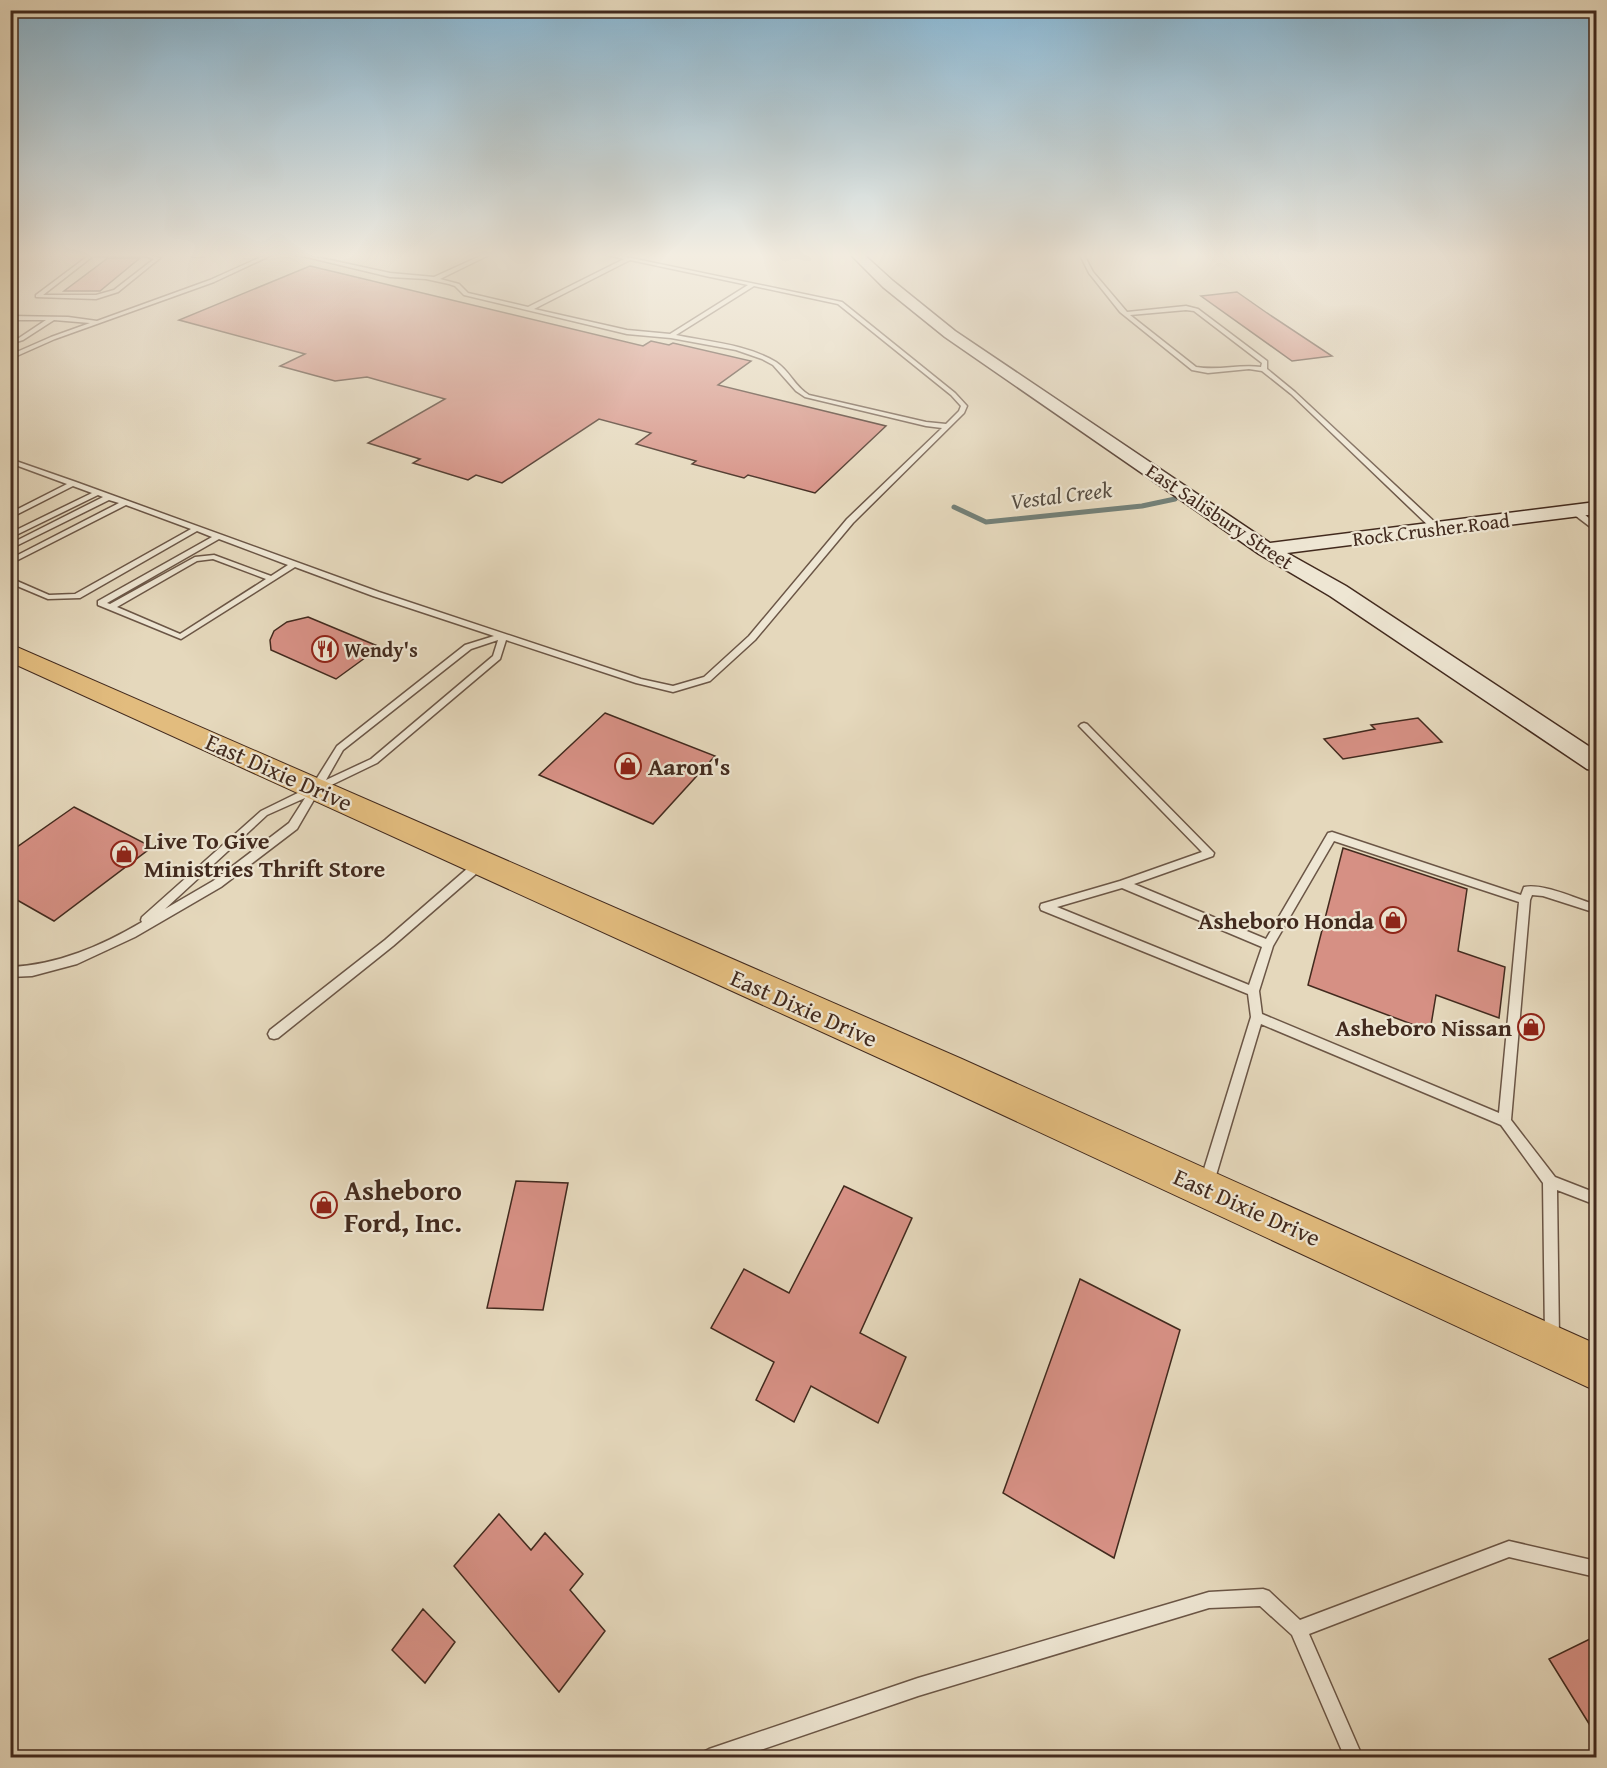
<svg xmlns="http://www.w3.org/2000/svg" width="1607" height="1768" viewBox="0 0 1607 1768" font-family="'Gentium Book Plus',serif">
  <rect width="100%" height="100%" fill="#e5d8bc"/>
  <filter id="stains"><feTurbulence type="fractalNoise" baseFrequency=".00333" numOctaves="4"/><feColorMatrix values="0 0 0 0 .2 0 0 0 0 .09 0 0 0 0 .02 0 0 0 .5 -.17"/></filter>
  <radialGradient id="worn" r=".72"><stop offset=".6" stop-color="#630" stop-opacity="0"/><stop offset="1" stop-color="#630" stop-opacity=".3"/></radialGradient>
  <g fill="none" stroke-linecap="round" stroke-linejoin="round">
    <path stroke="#748077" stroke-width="5" d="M954 507 986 522 1142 506 1175 499"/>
  </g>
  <path fill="#d69084" stroke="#422a1e" stroke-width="1.5" d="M108 258H140L100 291H64Z
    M310 266 643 346 651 341 669 345 673 343 751 361 718 385 886 426 815 493 748 475 744 478 692 464 696 461 636 444 651 433 599 419 502 483 476 475 468 480 413 463 420 459 368 443 445 399 367 377 335 381 280 366 305 354 179 320Z
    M1237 292 1267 313 1332 356 1292 361 1201 296Z
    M308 617 380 647 336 679 271 650 270 640 274 631 287 622Z
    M605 713 715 756 653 824 539 775Z
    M1418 718 1442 742 1343 759 1324 739 1375 729 1371 725Z
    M74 807 152 847 54 921 10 896V852Z
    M1343 848 1467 889 1458 951 1505 967 1499 1018 1436 995 1430 1031 1308 985Z
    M516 1181 568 1183 543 1310 487 1308Z
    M844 1186 912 1218 860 1333 906 1357 878 1423 811 1386 794 1422 756 1400 774 1362 711 1328 744 1269 789 1293Z
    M1080 1279 1180 1330 1114 1558 1003 1493Z
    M499 1514 531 1550 545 1533 583 1574 570 1590 605 1631 559 1692 454 1566Z
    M423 1609 455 1642 425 1683 392 1650Z
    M1596 1636V1735L1549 1659Z"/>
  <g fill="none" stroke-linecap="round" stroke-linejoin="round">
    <defs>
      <path id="lane" d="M92 253 144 254 160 258 118 292 96 299 36 297V295ZM93 256H144L154 259 114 290 96 295H43Z
        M270 253H276L214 282 55 339 10 359V355L51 337 90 323 54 320 23 340 10 344V340L19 338 46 320H10V316L68 317 97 321 210 280Z
        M290 253H298L390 273 434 277 487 253H493L440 279 459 284 468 293 528 307 624 259 599 253H607L842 302 955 393 967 406 964 413 853 523 755 640 710 681 673 692 636 683 506 640 500 659 377 763 319 791 297 829 221 887 135 937 77 964 32 976 10 977V967C58 965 101 946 142 922L141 920 142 917 261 811 312 786 337 746 465 645 494 636 373 596 295 567 181 639 98 605V601L212 537 197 531 80 598 48 599 10 583V578L49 595 75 594 191 529 126 505 10 564V559L119 503 109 500 10 549V544L103 497 98 495 10 538V533L92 493 73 486 10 518V513L67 484 10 463V459L76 482 379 592 641 679 673 686 704 677 749 636 847 519 942 428 926 426 805 397 796 391 773 365 762 359 736 350 671 338 627 334 464 295 455 286 449 284 426 279 390 277ZM630 260 748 285 670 334 627 330 534 309ZM754 286 838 304 951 395 961 406 959 411 946 424 926 422 809 395C795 387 789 370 776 362 746 344 709 342 676 335ZM219 539 288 565 271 576 214 555 195 557 110 604 107 603ZM213 559 266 579 180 634 117 607 197 561ZM498 640 493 656 371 759 326 780 343 750 471 649ZM305 798 289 823 213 881 165 909 267 815Z
        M1079 253H1083L1093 272 1127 312 1186 306 1198 309 1267 361V369L1295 392 1439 526V530H1433L1291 394 1262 371 1249 369 1208 373 1192 370 1120 312 1089 273ZM1186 310 1194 311 1262 363 1261 367C1239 364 1218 371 1196 367L1130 315Z
        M1572 509H1578L1596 524V529H1593L1572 513Z
        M1084 723 1087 724 1214 853 1213 856 1134 884 1266 939 1328 833 1332 832 1521 895 1524 887C1543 883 1577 899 1596 905V913L1543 896 1532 895 1530 900 1511 1120 1555 1177 1596 1193V1205L1557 1190 1559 1338 1557 1343 1552 1345 1547 1343 1545 1338 1543 1183 1501 1125 1261 1024 1214 1182 1212 1186 1207 1188 1202 1186 1200 1182 1251 1017 1248 994 1041 910 1040 907 1041 904 1120 881 1202 852 1081 728 1079 726 1081 724ZM1334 841 1519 902 1499 1113 1262 1014 1259 991 1273 946ZM1122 888 1262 947 1249 985 1057 907Z
        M480 860 484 861 485 864 484 867 393 946 278 1038 274 1039 270 1038 268 1034 270 1030 385 940 476 861Z
        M1509 1541 1596 1561V1577L1509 1557 1309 1634 1363 1758H1345L1292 1635 1260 1606 1209 1608 918 1696 737 1758H700L703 1752 709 1749 918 1678 1209 1592 1263 1589 1269 1591 1300 1620Z"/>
      <path id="street" d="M184 253H208L209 254C203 259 190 258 184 253Z"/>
      <path id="secondary" d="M849 253H862L893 281 955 331 1270 543 1596 502V514L1287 553 1346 586 1596 751V771L1587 769 1330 596 1259 554 945 337 883 287Z"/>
      <path id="primary" d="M10 644 962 1059 1596 1344V1391L934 1083 10 662Z"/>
    </defs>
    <use href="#lane" stroke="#6b5646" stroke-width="3"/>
    <use href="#street" stroke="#6b5646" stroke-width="2"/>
    <use href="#secondary" stroke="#422a1e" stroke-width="3"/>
    <use href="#primary" stroke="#422a1e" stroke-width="2"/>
    <use href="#lane" fill="#eee6d3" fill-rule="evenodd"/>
    <use href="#street" fill="#eee6d3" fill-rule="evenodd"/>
    <use href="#secondary" fill="#eee6d3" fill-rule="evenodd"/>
    <use href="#primary" fill="#e2bc7e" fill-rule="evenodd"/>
  </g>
  <linearGradient id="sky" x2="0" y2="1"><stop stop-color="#87b6d3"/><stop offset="0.51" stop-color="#f3ede1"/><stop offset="1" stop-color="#f3ede1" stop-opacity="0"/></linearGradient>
  <rect width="1607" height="500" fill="url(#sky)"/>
  <defs>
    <symbol id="restaurant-ring" viewBox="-11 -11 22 22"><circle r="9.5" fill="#eee6d3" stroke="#8f2418" stroke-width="1.5"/><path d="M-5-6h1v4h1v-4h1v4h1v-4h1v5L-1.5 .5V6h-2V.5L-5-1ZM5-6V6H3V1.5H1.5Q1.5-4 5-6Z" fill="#8f2418"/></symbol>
    <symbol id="shop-ring" viewBox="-11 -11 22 22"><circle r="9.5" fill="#eee6d3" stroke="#8f2418" stroke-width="1.5"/><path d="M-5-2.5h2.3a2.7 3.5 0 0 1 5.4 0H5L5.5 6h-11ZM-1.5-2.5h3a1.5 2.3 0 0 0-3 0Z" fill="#8f2418"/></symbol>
  </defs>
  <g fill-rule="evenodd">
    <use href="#restaurant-ring" x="310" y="634" width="30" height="30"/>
    <use href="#shop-ring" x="613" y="751" width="30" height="30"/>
    <use href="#shop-ring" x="109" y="839" width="30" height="30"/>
    <use href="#shop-ring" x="1378" y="905" width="30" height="30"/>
    <use href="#shop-ring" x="1516" y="1012" width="30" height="30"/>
    <use href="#shop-ring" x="309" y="1190" width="30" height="30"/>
  </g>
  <g text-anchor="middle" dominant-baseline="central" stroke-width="4.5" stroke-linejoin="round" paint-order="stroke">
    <g font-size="20" fill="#422a1e" stroke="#eee6d3">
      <text transform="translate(1220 516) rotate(34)">East Salisbury Street</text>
      <text transform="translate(1431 529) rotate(-7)">Rock Crusher Road</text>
    </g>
    <g font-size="20" font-weight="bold" fill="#422a1e" stroke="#eee6d3" text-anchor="start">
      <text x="344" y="649">Wendy's</text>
    </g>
    <g font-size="22" font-style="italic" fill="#574e43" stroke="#eee6d3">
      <text transform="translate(1061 495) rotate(-7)">Vestal Creek</text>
    </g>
    <g font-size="24" font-weight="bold" fill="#422a1e" stroke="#eee6d3" text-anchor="start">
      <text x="648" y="766">Aaron's</text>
      <text x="144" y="840">Live To Give<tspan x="144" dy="28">Ministries Thrift Store</tspan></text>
      <text x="1374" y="920" text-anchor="end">Asheboro Honda</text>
      <text x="1512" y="1027" text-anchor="end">Asheboro Nissan</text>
    </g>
    <g font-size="24" fill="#422a1e" stroke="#eee6d3">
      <text transform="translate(279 772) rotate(24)">East Dixie Drive</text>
      <text transform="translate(804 1008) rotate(24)">East Dixie Drive</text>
      <text transform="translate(1247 1207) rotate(24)">East Dixie Drive</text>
    </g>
    <g font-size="28" font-weight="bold" fill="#422a1e" stroke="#eee6d3" text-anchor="start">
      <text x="344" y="1189">Asheboro<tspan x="344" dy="32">Ford, Inc.</tspan></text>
    </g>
  </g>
  <rect width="1607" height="1768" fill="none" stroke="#e5d8bc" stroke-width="36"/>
  <rect x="12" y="12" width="1583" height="1744" fill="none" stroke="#422a1e" stroke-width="3"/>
  <rect x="18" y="18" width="1571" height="1732" fill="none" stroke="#422a1e" stroke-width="1.5"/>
  <rect width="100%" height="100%" filter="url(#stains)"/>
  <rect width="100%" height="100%" fill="url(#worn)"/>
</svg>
